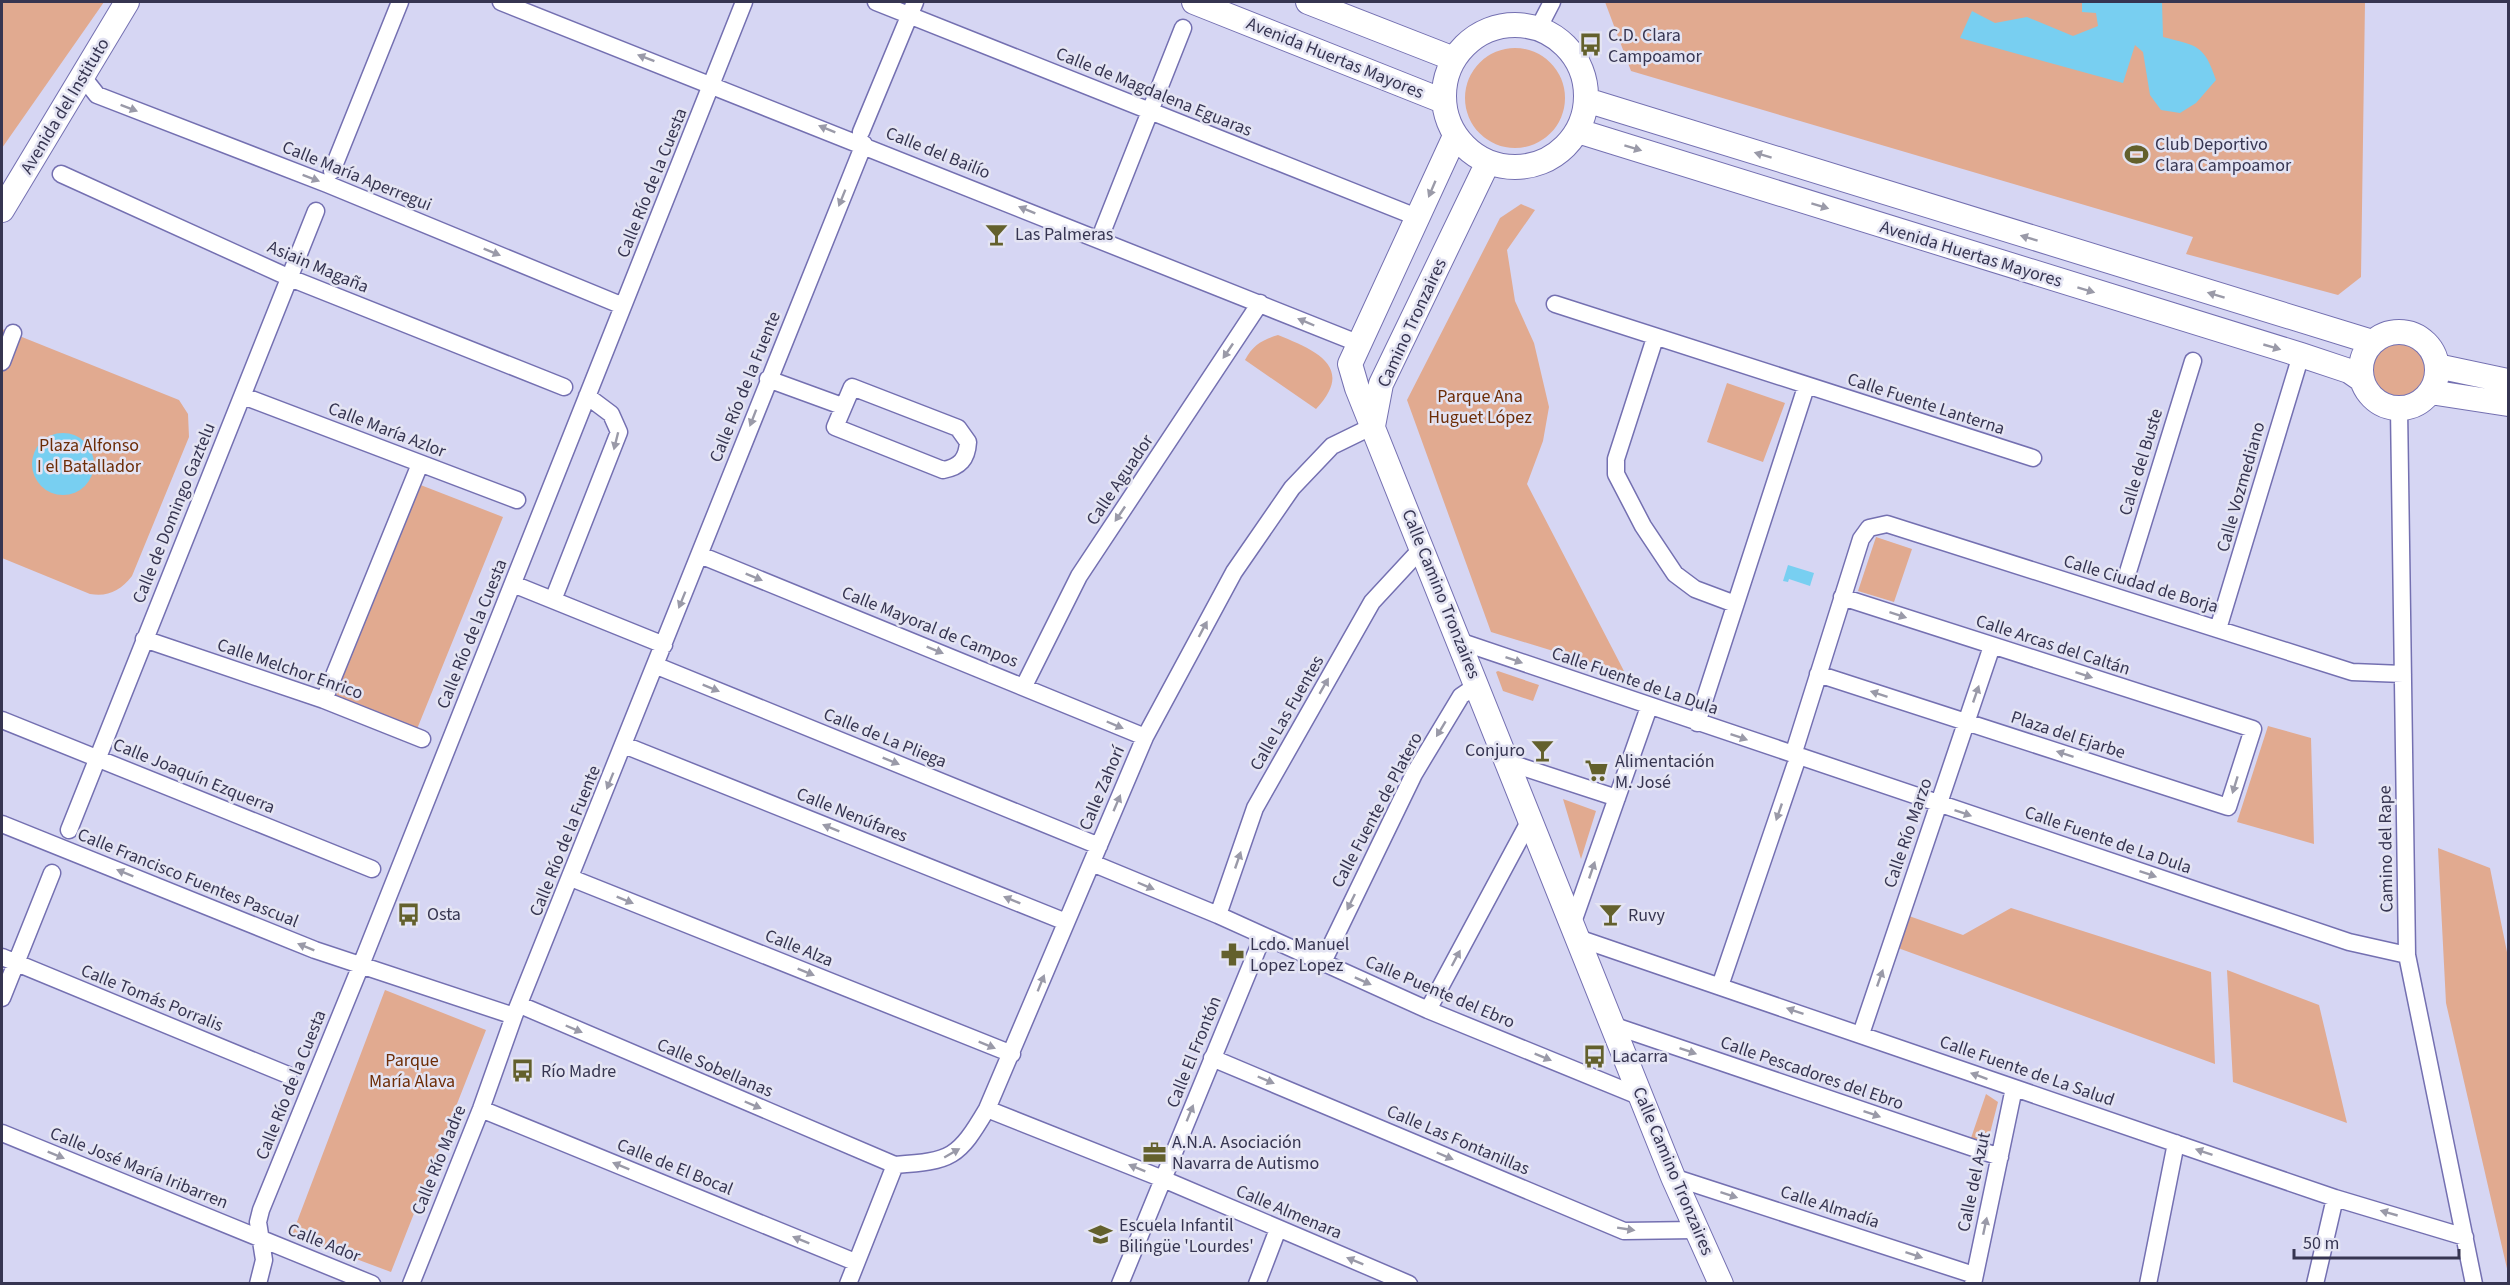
<svg xmlns="http://www.w3.org/2000/svg" width="2510" height="1285" viewBox="0 0 2510 1285" font-family="'Source Sans 3',sans-serif">
  <rect width="100%" height="100%" fill="#d6d6f3"/>
  <path fill="#e1aa90" d="M2 2H104L2 148Z
    M1605 2H2365L2361 277 2338 295 2186 254 2193 237 1631 71Z
    M1465 98a50 50 0 1 1 100 0a50 50 0 1 1-100 0Z
    M1521 204 1535 210 1507 250 1515 301 1534 343 1549 407 1543 441 1527 484 1625 673 1491 632 1407 400 1500 218Z
    M2 329 179 400 188 414 189 437 132 576C120 591 108 597 90 594L2 558Z
    M1278 335C1315 350 1356 367 1316 409L1245 360C1253 345 1262 340 1278 335Z
    M2371 370a27 27 0 1 1 54 0a27 27 0 1 1-54 0Z
    M1727 383 1785 403 1763 462 1707 442Z
    M418 484 503 517 417 729 334 699Z
    M1876 537 1912 549 1894 602 1858 591Z
    M1498 671 1539 685 1533 701 1503 691 1496 672Z
    M2268 726 2311 738 2314 844 2237 822Z
    M1563 799 1596 811 1581 859Z
    M2438 848 2490 868 2508 957V1273L2446 1003Z
    M2011 908 2211 972 2215 1064 1898 948 1909 916 1963 935Z
    M2227 970 2319 1005 2347 1123 2233 1082Z
    M385 990 486 1030 391 1272 292 1235Z
    M1986 1094 1998 1102 1988 1141 1984 1143 1971 1138Z"/>
  <path fill="#78cff1" d="M2082 2H2162L2163 37C2197 46 2204 44 2216 80L2196 103 2180 113 2161 110 2150 95 2143 52 2135 45 2123 83 1960 38 1972 11 1995 23 2027 17 2073 36 2098 26 2096 13 2082 12Z
    M32 464a31 31 0 1 1 62 0a31 31 0 1 1-62 0Z
    M1788 565 1814 573 1810 586 1789 579 1788 582 1783 581Z"/>
  <g fill="none" stroke-linecap="round" stroke-linejoin="round">
    <defs>
      <path id="street" d="M501 2 1360 344
        M876 2 1419 218
        M1538 29 1552 2
        M82 76 97 95 327 184 623 306
        M861 132 915 2
        M332 171 400 2
        M61 174 290 278 564 387
        M1103 230 1183 28
        M1555 304 2033 458
        M1655 338 1616 459V474L1643 526 1675 574 1695 589 1735 604
        M2 362 13 333
        M768 379 842 406
        M852 387 958 428 968 442C967 459 960 467 943 470L835 427Z
        M243 396 517 500
        M2399 408 2407 955 2474 1284
        M700 555 1145 737
        M2127 575 2193 361
        M513 584 664 645
        M553 600 619 432 611 414 587 396
        M2218 629 2301 355
        M144 639 324 700 422 739
        M1459 641 2349 942 2407 955
        M657 666 1099 846
        M1818 674 2228 807 2253 729 1842 597
        M1024 686 1079 576 1260 303
        M324 700 420 464
        M2 720 372 869
        M1697 723 1806 387
        M624 745 1066 922
        M1793 755 1861 539 1869 528 1887 524 2352 672 2403 674
        M1507 762 1617 798
        M2 824 315 950 514 1016
        M69 830 316 211
        M1092 863 1218 915 1428 1010 1641 1097
        M571 878 1012 1054
        M1218 915 1255 808 1372 602 1422 548
        M1572 925 1649 707
        M1578 938 2335 1198 2465 1237
        M2 957 288 1075
        M1323 962 1414 774 1461 696 1477 685
        M1720 986 1798 757
        M2 998 52 873
        M520 1005 895 1165C952 1161 958 1158 987 1109L1145 737 1234 572 1292 488 1332 446 1373 426
        M1428 1010 1530 820
        M1612 1025 2000 1157
        M1861 1034 1992 646
        M1212 1058 1624 1231 1695 1230
        M481 1109 855 1262
        M987 1109 1163 1179 1409 1284
        M2 1133 372 1284
        M1673 1177 1974 1275
        M258 1284 264 1260 258 1222 261 1210 361 965 744 2
        M411 1284 481 1109 514 1016 864 144
        M848 1284 895 1165
        M1120 1284 1263 936
        M1257 1284 1278 1229
        M1973 1284 2014 1088
        M2148 1284 2176 1143
        M2315 1284 2335 1198"/>
      <path id="secondary" d="M1194 2 1443 101
        M1308 2 1454 59
        M1444 96a71 71 0 1 1 142 0a71 71 0 1 1-142 0Z
        M1586 100 2372 342
        M1578 131 2301 355 2349 371 2362 380
        M1455 136 1350 364 1357 388 1673 1177 1721 1284
        M2 210 127 2
        M2361 370a38 38 0 1 1 76 0a38 38 0 1 1-76 0Z
        M2437 366 2508 381
        M2430 392 2508 404
        M1373 426 1381 384 1488 162"/>
    </defs>
    <use href="#street" stroke="#7470b1" stroke-width="19"/>
    <use href="#secondary" stroke="#7470b1" stroke-width="26"/>
    <use href="#street" stroke="#fff" stroke-width="16"/>
    <use href="#secondary" stroke="#fff" stroke-width="24"/>
  </g>
  <defs><path id="oneway-solid" d="M-6-.8H1V-3.2L6.5 0L1 3.2V.8H-6Z" transform="scale(1.5)"/></defs>
  <g fill="#9a9aa8">
    <use href="#oneway-solid" transform="translate(646 58) rotate(-159)"/>
    <use href="#oneway-solid" transform="translate(129 108) rotate(21)"/>
    <use href="#oneway-solid" transform="translate(827 129) rotate(-158)"/>
    <use href="#oneway-solid" transform="translate(1633 148) rotate(17)"/>
    <use href="#oneway-solid" transform="translate(1763 155) rotate(-163)"/>
    <use href="#oneway-solid" transform="translate(311 178) rotate(21)"/>
    <use href="#oneway-solid" transform="translate(1432 189) rotate(113)"/>
    <use href="#oneway-solid" transform="translate(842 198) rotate(112)"/>
    <use href="#oneway-solid" transform="translate(1820 206) rotate(17)"/>
    <use href="#oneway-solid" transform="translate(1027 210) rotate(-158)"/>
    <use href="#oneway-solid" transform="translate(2029 238) rotate(-163)"/>
    <use href="#oneway-solid" transform="translate(492 252) rotate(22)"/>
    <use href="#oneway-solid" transform="translate(2086 290) rotate(17)"/>
    <use href="#oneway-solid" transform="translate(2216 295) rotate(-163)"/>
    <use href="#oneway-solid" transform="translate(1306 322) rotate(-157)"/>
    <use href="#oneway-solid" transform="translate(2272 347) rotate(16)"/>
    <use href="#oneway-solid" transform="translate(1228 351) rotate(124)"/>
    <use href="#oneway-solid" transform="translate(753 418) rotate(111)"/>
    <use href="#oneway-solid" transform="translate(616 441) rotate(104)"/>
    <use href="#oneway-solid" transform="translate(1120 514) rotate(124)"/>
    <use href="#oneway-solid" transform="translate(754 577) rotate(22)"/>
    <use href="#oneway-solid" transform="translate(682 600) rotate(112)"/>
    <use href="#oneway-solid" transform="translate(1898 615) rotate(18)"/>
    <use href="#oneway-solid" transform="translate(1203 629) rotate(-62)"/>
    <use href="#oneway-solid" transform="translate(935 650) rotate(22)"/>
    <use href="#oneway-solid" transform="translate(1514 660) rotate(19)"/>
    <use href="#oneway-solid" transform="translate(2084 675) rotate(18)"/>
    <use href="#oneway-solid" transform="translate(1324 686) rotate(-60)"/>
    <use href="#oneway-solid" transform="translate(711 688) rotate(22)"/>
    <use href="#oneway-solid" transform="translate(1879 694) rotate(-162)"/>
    <use href="#oneway-solid" transform="translate(1976 694) rotate(-71)"/>
    <use href="#oneway-solid" transform="translate(1115 725) rotate(23)"/>
    <use href="#oneway-solid" transform="translate(1441 729) rotate(121)"/>
    <use href="#oneway-solid" transform="translate(1739 737) rotate(19)"/>
    <use href="#oneway-solid" transform="translate(2065 754) rotate(-162)"/>
    <use href="#oneway-solid" transform="translate(891 761) rotate(22)"/>
    <use href="#oneway-solid" transform="translate(610 781) rotate(112)"/>
    <use href="#oneway-solid" transform="translate(2235 785) rotate(107)"/>
    <use href="#oneway-solid" transform="translate(1117 803) rotate(-67)"/>
    <use href="#oneway-solid" transform="translate(1779 812) rotate(109)"/>
    <use href="#oneway-solid" transform="translate(1963 813) rotate(19)"/>
    <use href="#oneway-solid" transform="translate(831 828) rotate(-158)"/>
    <use href="#oneway-solid" transform="translate(1238 860) rotate(-71)"/>
    <use href="#oneway-solid" transform="translate(1592 870) rotate(-71)"/>
    <use href="#oneway-solid" transform="translate(125 873) rotate(-158)"/>
    <use href="#oneway-solid" transform="translate(2148 874) rotate(19)"/>
    <use href="#oneway-solid" transform="translate(1146 886) rotate(23)"/>
    <use href="#oneway-solid" transform="translate(625 900) rotate(22)"/>
    <use href="#oneway-solid" transform="translate(1012 900) rotate(-158)"/>
    <use href="#oneway-solid" transform="translate(1351 902) rotate(116)"/>
    <use href="#oneway-solid" transform="translate(306 947) rotate(-158)"/>
    <use href="#oneway-solid" transform="translate(1456 958) rotate(-62)"/>
    <use href="#oneway-solid" transform="translate(806 972) rotate(22)"/>
    <use href="#oneway-solid" transform="translate(1880 978) rotate(-71)"/>
    <use href="#oneway-solid" transform="translate(1363 981) rotate(24)"/>
    <use href="#oneway-solid" transform="translate(1041 983) rotate(-68)"/>
    <use href="#oneway-solid" transform="translate(1795 1011) rotate(-161)"/>
    <use href="#oneway-solid" transform="translate(574 1029) rotate(23)"/>
    <use href="#oneway-solid" transform="translate(987 1045) rotate(22)"/>
    <use href="#oneway-solid" transform="translate(1688 1051) rotate(19)"/>
    <use href="#oneway-solid" transform="translate(1543 1057) rotate(22)"/>
    <use href="#oneway-solid" transform="translate(1979 1076) rotate(-160)"/>
    <use href="#oneway-solid" transform="translate(1266 1080) rotate(23)"/>
    <use href="#oneway-solid" transform="translate(753 1105) rotate(23)"/>
    <use href="#oneway-solid" transform="translate(1190 1113) rotate(-68)"/>
    <use href="#oneway-solid" transform="translate(1872 1114) rotate(19)"/>
    <use href="#oneway-solid" transform="translate(2204 1152) rotate(-161)"/>
    <use href="#oneway-solid" transform="translate(952 1153) rotate(-30)"/>
    <use href="#oneway-solid" transform="translate(56 1155) rotate(22)"/>
    <use href="#oneway-solid" transform="translate(1445 1156) rotate(23)"/>
    <use href="#oneway-solid" transform="translate(621 1166) rotate(-158)"/>
    <use href="#oneway-solid" transform="translate(1137 1168) rotate(-158)"/>
    <use href="#oneway-solid" transform="translate(1729 1195) rotate(18)"/>
    <use href="#oneway-solid" transform="translate(2389 1213) rotate(-164)"/>
    <use href="#oneway-solid" transform="translate(1985 1226) rotate(-78)"/>
    <use href="#oneway-solid" transform="translate(1626 1229) rotate(9)"/>
    <use href="#oneway-solid" transform="translate(801 1240) rotate(-158)"/>
    <use href="#oneway-solid" transform="translate(1914 1255) rotate(18)"/>
    <use href="#oneway-solid" transform="translate(1355 1261) rotate(-158)"/>
  </g>
  <defs>
    <symbol id="bus-bare" viewBox="-9 -9 18 18"><path d="M-5-6H5V4H4V6H2V4H-2V6H-4V4H-5ZM-3.5-4V0h7V-4ZM-3.5 1.2v1.5H-2V1.2ZM2 1.2v1.5H3.5V1.2Z" fill="#63602c" stroke="#e4e4f3" stroke-width="2.5" paint-order="stroke"/></symbol>
    <symbol id="stadium-bare" viewBox="-9 -9 18 18"><path d="M0-5a6.5 5 0 1 0 0 10a6.5 5 0 1 0 0-10ZM-3.5-1.8h7v3.6h-7Z" fill="#63602c" stroke="#e4e4f3" stroke-width="2.5" paint-order="stroke"/></symbol>
    <symbol id="bar-bare" viewBox="-9 -9 18 18"><path d="M-6-5H6L.8 .8V4.5H3.5V6h-7V4.5H-.8V.8Z" fill="#63602c" stroke="#e4e4f3" stroke-width="2.5" paint-order="stroke"/></symbol>
    <symbol id="supermarket-bare" viewBox="-9 -9 18 18"><path d="M-6-5.5h2.5l.6 2H6L4.5 2H-2.5L-4.4-4H-6ZM-1.5 3.2a1.3 1.3 0 1 0 .1 0ZM3 3.2a1.3 1.3 0 1 0 .1 0Z" fill="#63602c" stroke="#e4e4f3" stroke-width="2.5" paint-order="stroke"/></symbol>
    <symbol id="pharmacy-bare" viewBox="-9 -9 18 18"><path d="M-2-6h4v4h4v4h-4v4h-4v-4h-4v-4h4Z" fill="#63602c" stroke="#e4e4f3" stroke-width="2.5" paint-order="stroke"/></symbol>
    <symbol id="office-bare" viewBox="-9 -9 18 18"><path d="M-6-3h4V-5.5h4V-3h4V5H-6ZM-1-4.5V-3h2v-1.5ZM-6 0V1H6V0Z" fill="#63602c" stroke="#e4e4f3" stroke-width="2.5" paint-order="stroke"/></symbol>
    <symbol id="school-bare" viewBox="-9 -9 18 18"><path d="M0-5L7-2L0 1L-7-2ZM-4 1L0 2.5L4 1V4Q0 6-4 4Z" fill="#63602c" stroke="#e4e4f3" stroke-width="2.5" paint-order="stroke"/></symbol>
  </defs>
  <g fill-rule="evenodd">
    <use href="#bus-bare" x="1574" y="28" width="33" height="33"/>
    <use href="#stadium-bare" x="2120" y="138" width="33" height="33"/>
    <use href="#bar-bare" x="980" y="218" width="33" height="33"/>
    <use href="#bar-bare" x="1526" y="734" width="33" height="33"/>
    <use href="#supermarket-bare" x="1580" y="754" width="33" height="33"/>
    <use href="#bus-bare" x="392" y="898" width="33" height="33"/>
    <use href="#bar-bare" x="1594" y="898" width="33" height="33"/>
    <use href="#pharmacy-bare" x="1216" y="938" width="33" height="33"/>
    <use href="#bus-bare" x="1578" y="1040" width="33" height="33"/>
    <use href="#bus-bare" x="506" y="1054" width="33" height="33"/>
    <use href="#office-bare" x="1138" y="1136" width="33" height="33"/>
    <use href="#school-bare" x="1084" y="1218" width="33" height="33"/>
  </g>
  <g text-anchor="middle" dominant-baseline="central" stroke-width="5" stroke-linejoin="round" paint-order="stroke">
    <g font-size="18" fill="#363551" stroke="#e4e4f3" text-anchor="start">
      <text x="1608" y="35">C.D. Clara<tspan x="1608" dy="21">Campoamor</tspan></text>
      <text x="2155" y="144">Club Deportivo<tspan x="2155" dy="21">Clara Campoamor</tspan></text>
      <text x="1015" y="234">Las Palmeras</text>
      <text x="1525" y="750" text-anchor="end">Conjuro</text>
      <text x="1615" y="761">Alimentación<tspan x="1615" dy="21">M. José</tspan></text>
      <text x="427" y="914">Osta</text>
      <text x="1628" y="915">Ruvy</text>
      <text x="1250" y="944">Lcdo. Manuel<tspan x="1250" dy="21">Lopez Lopez</tspan></text>
      <text x="1612" y="1056">Lacarra</text>
      <text x="541" y="1071">Río Madre</text>
      <text x="1172" y="1142">A.N.A. Asociación<tspan x="1172" dy="21">Navarra de Autismo</tspan></text>
      <text x="1119" y="1225">Escuela Infantil<tspan x="1119" dy="21">Bilingüe 'Lourdes'</tspan></text>
    </g>
    <g font-size="18" fill="#363551" stroke="#e4e4f3">
      <text transform="translate(1335 58) rotate(22)">Avenida Huertas Mayores</text>
      <text transform="translate(1154 92) rotate(22)">Calle de Magdalena Eguaras</text>
      <text transform="translate(65 106) rotate(-59)">Avenida del Instituto</text>
      <text transform="translate(938 153) rotate(22)">Calle del Bailío</text>
      <text transform="translate(357 176) rotate(22)">Calle María Aperregui</text>
      <text transform="translate(652 183) rotate(-68)">Calle Río de la Cuesta</text>
      <text transform="translate(1971 254) rotate(17)">Avenida Huertas Mayores</text>
      <text transform="translate(318 267) rotate(23)">Asiain Magaña</text>
      <text transform="translate(1412 323) rotate(-65)">Camino Tronzaires</text>
      <text transform="translate(745 387) rotate(-68)">Calle Río de la Fuente</text>
      <text transform="translate(1926 404) rotate(18)">Calle Fuente Lanterna</text>
      <text transform="translate(387 430) rotate(21)">Calle María Azlor</text>
      <text transform="translate(2141 462) rotate(-73)">Calle del Buste</text>
      <text transform="translate(1120 480) rotate(-56)">Calle Aguador</text>
      <text transform="translate(2241 487) rotate(-74)">Calle Vozmediano</text>
      <text transform="translate(174 513) rotate(-68)">Calle de Domingo Gaztelu</text>
      <text transform="translate(2141 584) rotate(17)">Calle Ciudad de Borja</text>
      <text transform="translate(1441 594) rotate(68)">Calle Camino Tronzaires</text>
      <text transform="translate(930 627) rotate(22)">Calle Mayoral de Campos</text>
      <text transform="translate(472 634) rotate(-68)">Calle Río de la Cuesta</text>
      <text transform="translate(2053 645) rotate(18)">Calle Arcas del Caltán</text>
      <text transform="translate(290 669) rotate(19)">Calle Melchor Enrico</text>
      <text transform="translate(1635 681) rotate(19)">Calle Fuente de La Dula</text>
      <text transform="translate(1287 713) rotate(-60)">Calle Las Fuentes</text>
      <text transform="translate(2068 735) rotate(18)">Plaza del Ejarbe</text>
      <text transform="translate(885 738) rotate(22)">Calle de La Pliega</text>
      <text transform="translate(194 776) rotate(22)">Calle Joaquín Ezquerra</text>
      <text transform="translate(1102 788) rotate(-67)">Calle Zahorí</text>
      <text transform="translate(1377 810) rotate(-62)">Calle Fuente de Platero</text>
      <text transform="translate(852 815) rotate(22)">Calle Nenúfares</text>
      <text transform="translate(1908 833) rotate(-71)">Calle Río Marzo</text>
      <text transform="translate(2108 840) rotate(19)">Calle Fuente de La Dula</text>
      <text transform="translate(565 841) rotate(-68)">Calle Río de la Fuente</text>
      <text transform="translate(2386 849) rotate(-91)">Camino del Rape</text>
      <text transform="translate(188 878) rotate(22)">Calle Francisco Fuentes Pascual</text>
      <text transform="translate(799 948) rotate(22)">Calle Alza</text>
      <text transform="translate(1440 992) rotate(23)">Calle Puente del Ebro</text>
      <text transform="translate(152 998) rotate(22)">Calle Tomás Porralis</text>
      <text transform="translate(1194 1052) rotate(-68)">Calle El Frontón</text>
      <text transform="translate(715 1068) rotate(23)">Calle Sobellanas</text>
      <text transform="translate(2027 1071) rotate(19)">Calle Fuente de La Salud</text>
      <text transform="translate(1812 1073) rotate(19)">Calle Pescadores del Ebro</text>
      <text transform="translate(291 1085) rotate(-68)">Calle Río de la Cuesta</text>
      <text transform="translate(1458 1140) rotate(23)">Calle Las Fontanillas</text>
      <text transform="translate(439 1160) rotate(-68)">Calle Río Madre</text>
      <text transform="translate(675 1167) rotate(22)">Calle de El Bocal</text>
      <text transform="translate(139 1168) rotate(22)">Calle José María Iribarren</text>
      <text transform="translate(1673 1171) rotate(67)">Calle Camino Tronzaires</text>
      <text transform="translate(1974 1182) rotate(-78)">Calle del Azut</text>
      <text transform="translate(1830 1207) rotate(18)">Calle Almadía</text>
      <text transform="translate(1289 1212) rotate(23)">Calle Almenara</text>
      <text transform="translate(324 1243) rotate(22)">Calle Ador</text>
    </g>
    <g font-size="18" fill="#6c2c06" stroke="#e4e4f3">
      <text x="1480" y="396">Parque Ana<tspan x="1480" dy="21">Huguet López</tspan></text>
      <text x="89" y="445">Plaza Alfonso<tspan x="89" dy="21">I el Batallador</tspan></text>
      <text x="412" y="1060">Parque<tspan x="412" dy="21">María Alava</tspan></text>
    </g>
  </g>
  <rect width="2510" height="1285" fill="none" stroke="#363551" stroke-width="6"/>
  <path d="M2294 1249v9h165v-9" fill="none" stroke="#363551" stroke-width="3"/>
  <text x="2303" y="1249" font-size="18" fill="#363551" stroke="#e4e4f3" stroke-width="4.5" paint-order="stroke">50 m</text>
</svg>
